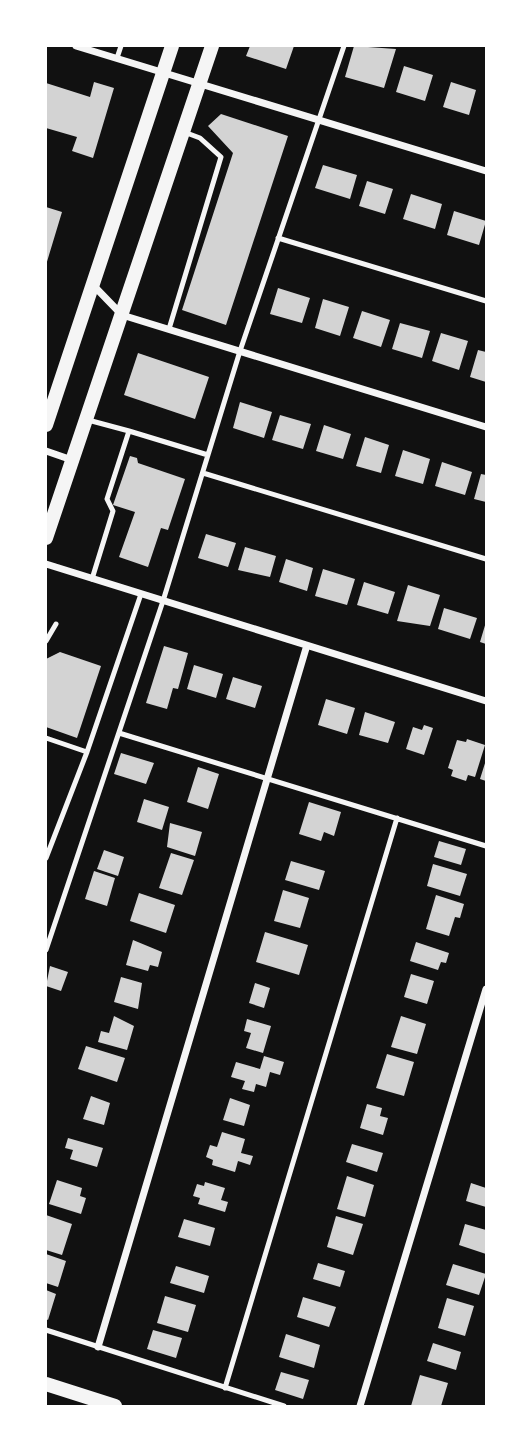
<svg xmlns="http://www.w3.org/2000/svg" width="532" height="1452" viewBox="0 0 532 1452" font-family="Montserrat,sans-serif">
  <rect width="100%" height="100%" fill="#111"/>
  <path fill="#d3d3d3" d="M250 46H294L286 69 246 56Z
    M354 46 396 49 384 88 345 77Z
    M404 66 433 75 425 101 396 92Z
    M94 82 114 88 93 158 72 151 77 137 46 128V83L90 97Z
    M451 82 476 90 469 115 443 107Z
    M221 114 288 136 226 325 182 310 233 153 208 126Z
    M323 165 357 175 350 199 315 188Z
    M367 181 393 189 385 214 359 206Z
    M411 194 442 204 435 229 403 219Z
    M46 207 62 212 46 265Z
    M454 211 486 221 479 245 447 235Z
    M278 288 310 298 302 323 270 314Z
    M323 299 349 307 340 336 315 328Z
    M362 311 390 320 381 347 353 338Z
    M400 323 430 331 422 358 392 349Z
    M441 333 468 341 459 370 432 361Z
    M478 350 486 352V382L470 377Z
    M138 353 209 377 195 419 124 395Z
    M240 402 272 412 264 438 233 428Z
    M280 415 311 424 303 449 272 440Z
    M324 425 351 434 343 459 316 451Z
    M365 437 389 445 381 473 356 466Z
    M403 450 430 459 423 484 395 476Z
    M130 456 137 458 138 463 185 479 168 530 161 528 148 567 119 557 135 512 113 505Z
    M442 462 472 472 465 495 435 486Z
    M481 474 486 475V502L474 499Z
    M206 534 236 543 228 567 198 558Z
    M245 547 276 556 270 577 238 570Z
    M286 559 313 568 307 591 279 582Z
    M323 569 355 579 347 605 315 596Z
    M364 582 395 592 388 614 357 605Z
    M408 585 440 595 430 626 397 621Z
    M444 608 477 618 470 639 438 629Z
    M486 622V644L480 642Z
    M164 646 188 653 178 689 173 688 167 709 146 703Z
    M60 652 101 666 77 738 46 727V659Z
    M194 665 223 674 216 698 187 689Z
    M233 677 262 686 255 708 226 699Z
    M326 699 355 708 347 734 318 725Z
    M365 712 395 722 388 743 359 735Z
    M424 725 433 728 424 755 406 749 413 727 422 730Z
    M467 739 485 745 475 777 468 775 466 781 451 776 453 770 448 768 457 740 466 742Z
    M121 753 154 763 146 784 114 774Z
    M486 760V781L480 779Z
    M198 767 219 774 208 809 187 802Z
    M144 799 169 807 162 830 137 822Z
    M309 802 341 812 334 836 324 832 321 841 299 834Z
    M170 823 202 832 195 856 167 847Z
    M439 841 466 849 461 865 434 857Z
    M104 850 124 857 118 876 97 869Z
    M171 853 194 860 182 895 159 888Z
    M291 861 325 871 319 890 285 880Z
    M433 864 467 874 460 896 427 886Z
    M94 871 115 878 107 906 85 899Z
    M283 890 309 898 300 928 274 921Z
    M139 893 175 905 166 933 130 921Z
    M436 895 464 904 460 918 455 917 449 936 426 929Z
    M265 932 308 945 299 975 256 962Z
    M133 940 162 952 158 967 150 965 148 971 126 965Z
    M416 942 449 953 446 963 441 962 438 970 410 961Z
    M50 966 68 972 61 991 46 986Z
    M411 974 434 981 427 1004 404 997Z
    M121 977 142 983 138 1009 114 1002Z
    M255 983 270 988 264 1008 249 1003Z
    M114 1016 134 1026 127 1050 98 1042 101 1031 109 1033Z
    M401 1016 426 1024 417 1054 391 1047Z
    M247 1019 271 1026 263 1053 246 1048 251 1033 244 1031Z
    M86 1046 125 1058 117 1082 78 1069Z
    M387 1054 414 1062 404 1096 376 1088Z
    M264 1056 284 1062 280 1075 270 1072 266 1087 256 1084 254 1092 242 1089 245 1081 231 1077 236 1062 260 1069Z
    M91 1096 110 1103 104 1125 83 1119Z
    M230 1098 250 1105 244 1126 223 1120Z
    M367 1104 382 1108 380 1116 388 1118 383 1135 360 1128Z
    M222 1132 245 1139 241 1153 253 1156 250 1165 238 1161 235 1172 212 1165 213 1160 206 1157 210 1145 217 1147Z
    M68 1138 103 1148 97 1167 70 1159 73 1150 65 1148Z
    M352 1144 383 1153 377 1172 346 1162Z
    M347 1176 374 1185 365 1217 337 1209Z
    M57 1180 82 1188 80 1196 86 1198 81 1214 49 1204Z
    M205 1182 225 1188 221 1200 228 1202 225 1212 198 1204 200 1198 193 1196 197 1184 204 1186Z
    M471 1183 486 1188V1207L466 1201Z
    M46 1215 72 1224 62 1255 46 1250Z
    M336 1216 363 1224 353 1255 327 1247Z
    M184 1219 215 1228 210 1246 178 1237Z
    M465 1224 486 1230V1254L459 1245Z
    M46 1254 66 1261 58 1287 46 1283Z
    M318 1263 345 1271 340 1287 313 1279Z
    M453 1264 486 1274 479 1295 446 1285Z
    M176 1266 209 1276 204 1293 170 1283Z
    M46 1290 56 1294 48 1320 46 1319Z
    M165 1296 196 1305 188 1332 157 1323Z
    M303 1297 336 1307 329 1327 297 1317Z
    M447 1298 474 1306 465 1336 438 1328Z
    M153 1330 182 1338 176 1358 147 1349Z
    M286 1334 320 1345 314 1368 279 1357Z
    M433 1343 461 1352 456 1370 427 1361Z
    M281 1372 309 1380 303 1399 275 1390Z
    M420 1375 448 1383 441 1406H411Z"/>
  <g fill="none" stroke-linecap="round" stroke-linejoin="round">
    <path stroke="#f5f5f5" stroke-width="5" d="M117 58 121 46
      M278 238 486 301
      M169 329 221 157 200 138 184 132
      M88 420 129 431
      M203 473 486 559
      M92 579 113 511 107 499 129 431 208 455
      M46 641 56 624
      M119 733 486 846
      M46 738 87 752 141 594
      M46 858 87 752
      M46 950 163 601 240 351 344 46
      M46 1330 284 1406
      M225 1388 397 818"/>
    <path stroke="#f5f5f5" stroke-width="7" d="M76 46 486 171
      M93 285 122 315 486 427
      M46 451 72 460
      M46 564 486 701
      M98 1347 307 645
      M360 1406 486 989"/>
    <path stroke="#f5f5f5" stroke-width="14" d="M46 425 172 46
      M46 538 212 46
      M46 1384 115 1406"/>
  </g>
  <rect width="532" height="1452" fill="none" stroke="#ffffff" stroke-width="94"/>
</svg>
